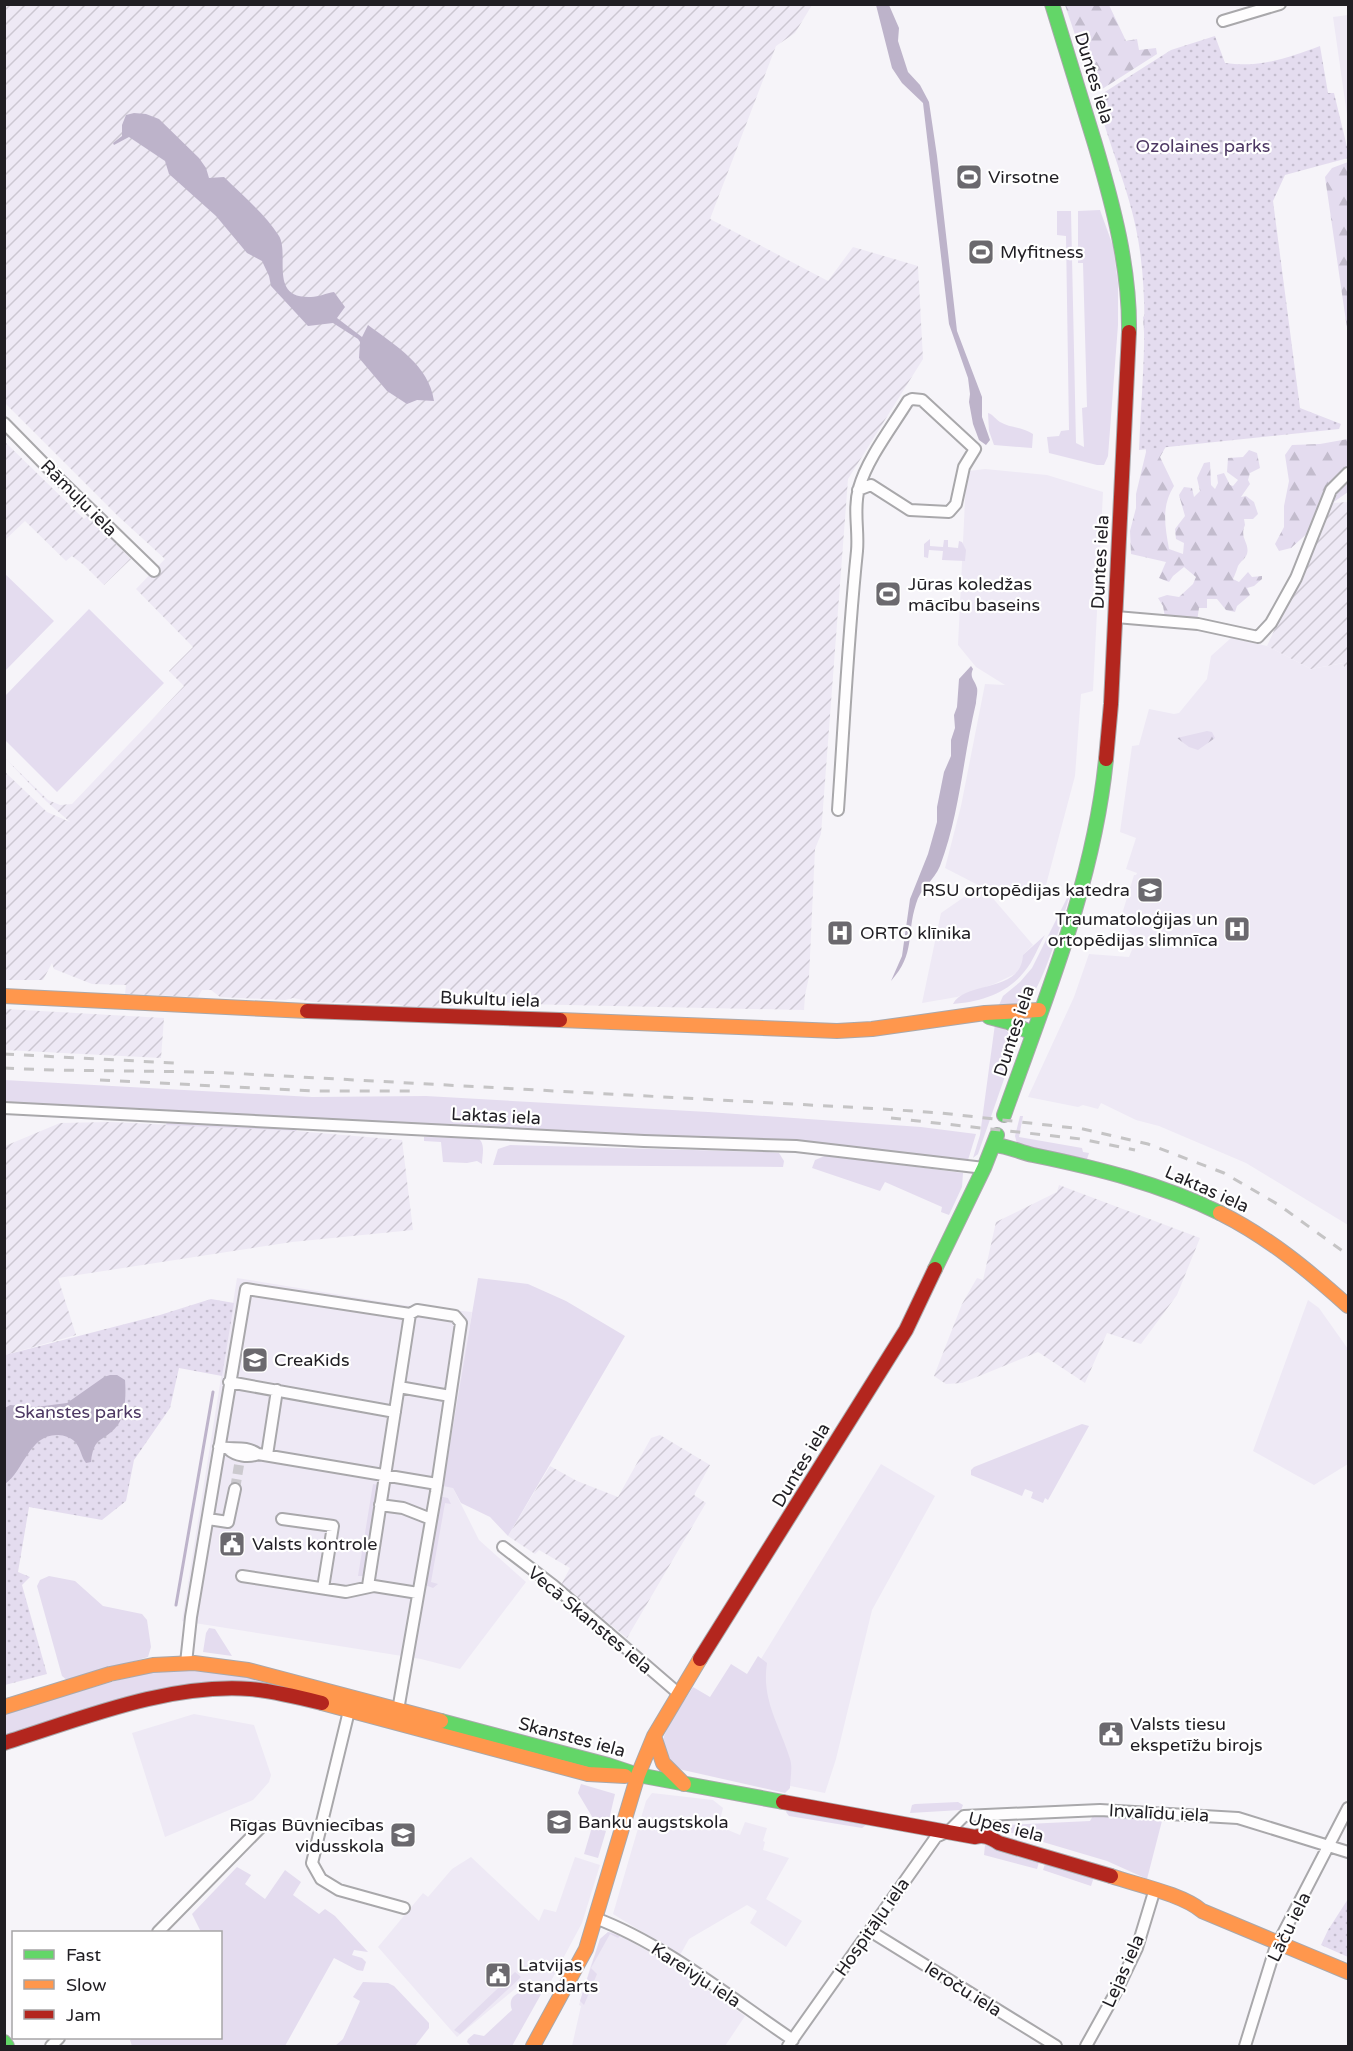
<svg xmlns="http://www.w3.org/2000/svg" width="1353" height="2051" viewBox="0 0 1353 2051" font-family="'Varela Round',sans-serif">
  <defs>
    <pattern id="industrial-furrows" width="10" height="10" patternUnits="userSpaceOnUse" patternTransform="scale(1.5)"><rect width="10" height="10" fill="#eee9f5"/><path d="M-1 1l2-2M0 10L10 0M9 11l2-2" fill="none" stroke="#ccc7d2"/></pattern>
    <pattern id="forest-firs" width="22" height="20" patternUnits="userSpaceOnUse" patternTransform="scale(1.5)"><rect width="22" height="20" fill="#e4dcef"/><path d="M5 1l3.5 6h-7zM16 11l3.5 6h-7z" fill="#c3bccd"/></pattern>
    <pattern id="park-dots" width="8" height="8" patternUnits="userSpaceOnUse" patternTransform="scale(1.5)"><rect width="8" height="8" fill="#e4dcef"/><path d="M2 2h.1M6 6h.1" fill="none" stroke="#c3bccd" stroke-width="1.8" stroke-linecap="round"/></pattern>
  </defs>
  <rect width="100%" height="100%" fill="#f6f4f9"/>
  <path fill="#eee9f5" d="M1348 15V115H1347L1333 17Z
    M985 469 1047 475 1103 492 1093 691 1081 694 1075 776 1042 900 995 893 984 888 1033 945 1023 955V963L1019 972 994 984 957 997 922 1003 941 913 980 886 945 868 961 806 985 684 1005 685 976 667 958 645 966 480 969 471Z
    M1231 638 1267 646 1311 669 1344 663 1348 681V1225L1246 1163 1159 1126 1136 1120 1101 1103 1098 1109 1083 1105 1078 1107 1028 1097 1074 997 1089 954 1129 957 1136 940 1123 924 1122 914 1134 875H1136L1137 873 1126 869 1136 838 1120 832 1132 746 1139 745 1149 709 1174 714 1179 713 1207 679 1211 656Z
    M237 1278 402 1305 472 1312 460 1390 453 1488 479 1540 526 1582 460 1669 421 1659 182 1621Z
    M1308 1300 1319 1308 1348 1349V1464L1314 1485 1253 1451Z
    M881 1464 935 1496 872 1610 836 1759 825 1793 707 1769 748 1680Z
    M194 1714 254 1725 271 1775 269 1782 253 1800 165 1837 132 1733Z
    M652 1793 713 1800 723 1808 719 1824 729 1827 728 1830 740 1835 745 1822 767 1828 763 1841 765 1842 763 1850 789 1858 766 1899 802 1921 786 1947 750 1923 757 1911 747 1905 689 1939 680 1955 613 1914 646 1801Z
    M471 1857 539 1921 544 1909 556 1912 575 1857 600 1865 582 1923 551 1981 521 1984 457 2037 378 1947 423 1893 428 1897 452 1869Z
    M608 1932H614L665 1961 745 2016 725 2046H572L581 2006 579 2005 590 1968 600 1939Z"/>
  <path fill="url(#industrial-furrows)" d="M7 5H812L795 33 776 46 710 219 828 281 853 247 918 266 923 359 848 479 821 834 815 849 809 977 805 995 804 1010 521 1004 468 998 462 1005 409 1008 397 1004 313 1002 293 998 285 1000 220 997 211 990H202L198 997 125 994 126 985 92 984 54 969 52 963 43 980H5L4 771 47 812 70 822 46 801 5 758 48 800 60 805 72 804 184 686 169 671 193 647 136 589 165 559 119 517 5 403 4 7Z
    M4 441 84 519 88 516 131 559 104 585 85 566 72 556 66 561 25 521 5 540Z
    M1348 502V681L1343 663 1311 669 1267 646 1332 503Z
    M5 1009 164 1018 161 1058 5 1050Z
    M110 1122 296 1131 402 1140 413 1230 292 1242 58 1278 76 1335 5 1355V1146L60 1123Z
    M1059 1185 1200 1238 1177 1295 1141 1344 1107 1333 1085 1383 1038 1352 962 1383 946 1384 934 1376 962 1304 977 1278 983 1280 996 1222 1057 1192Z
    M660 1435 710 1465 694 1495 706 1503 627 1638 561 1585 570 1568 539 1550 535 1554 508 1536 550 1466 577 1481 618 1497 651 1438Z"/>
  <path fill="#e4dcef" d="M1100 210 1113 246 1118 283V325L1108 456 1104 465H1097L1049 453 1047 437 1059 436 1061 431 1069 430 1066 236 1057 235V211H1071L1076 443 1084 447 1082 408 1087 407 1083 263H1078V211Z
    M988 413C994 415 995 419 1000 422 1010 428 1023 427 1033 434L1032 448 994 445 989 431Z
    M930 539V546L943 547 944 540H948V547L958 548 959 541 962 542 966 550 965 561 942 560 943 551 929 550 928 558 924 557V544Z
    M4 573 54 621 5 671H4Z
    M89 609 164 683 57 792 5 740V696Z
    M1072 888C1066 908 1043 987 1030 997 1020 1005 1010 1004 999 1005L1003 996 1020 982 1032 968Z
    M1045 935C1038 947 1033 962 1024 972 1007 994 979 1002 953 1004 965 980 1021 994 1023 955Z
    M995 1024C1015 1033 1014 1039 1011 1059L978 1154 973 1158 980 1135Z
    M4 1080 312 1097 426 1096 708 1112 921 1127 976 1134 968 1160H963L798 1141 600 1134 5 1103Z
    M1020 1116H1023L1019 1137 1082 1148 1083 1152 1089 1153 1087 1159 1017 1144 1015 1136Z
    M167 1121 298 1128 296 1131 166 1125Z
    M424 1137 478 1138C486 1144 482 1155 482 1164L477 1161 467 1163 443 1162 441 1142 424 1141Z
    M510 1145 768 1152 779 1153 784 1161 783 1167 493 1165 498 1149Z
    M827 1155 963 1173 962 1187 949 1215 941 1212 942 1207 885 1182 880 1191 812 1168 815 1160Z
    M478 1278 528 1284 566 1301 625 1336 508 1536 490 1517 461 1503 453 1488 443 1486Z
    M1082 1424 1089 1426 1048 1500 1045 1498 1043 1503 1031 1498 1033 1492 1025 1489 1022 1496 971 1475V1470L974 1467Z
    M373 1484 378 1485 365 1576H358Z
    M438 1496 448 1498 451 1504 445 1503 431 1582 438 1584 433 1588 425 1585Z
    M49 1576 75 1581 103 1606 142 1614 147 1620 151 1647 148 1657 68 1681 62 1676 37 1586 40 1580Z
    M209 1628 215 1629 232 1656 203 1652 206 1633Z
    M758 1656 767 1663C761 1700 780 1726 790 1759 793 1768 790 1779 790 1788L785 1793 683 1770C672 1765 660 1750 664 1736 671 1719 684 1702 693 1687L710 1697 731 1664 747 1674Z
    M179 1669 228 1671 282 1686 234 1681 211 1683 5 1737V1714L9 1712 136 1675Z
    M581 1784 615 1794 608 1824 594 1820 578 1793Z
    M958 1802 963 1805 961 1810 910 1813 912 1805 915 1804Z
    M787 1810 865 1823 866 1825 862 1828 789 1816 786 1812Z
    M1094 1814 1163 1817 1147 1879 1107 1861 992 1827 989 1824 990 1820 1002 1819 1005 1825 1090 1821Z
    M592 1827 606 1831 598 1858 584 1854Z
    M985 1845 1040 1859 1037 1869 984 1855Z
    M1046 1861 1094 1877 1091 1886 1043 1870Z
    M237 1867 251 1875 245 1884 265 1899 285 1870 301 1882 293 1895 319 1914 325 1909 335 1916 368 1952 354 1950 352 1955 362 1958 366 1962 363 1971 357 1970 334 1958 285 2046H132L130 2040 132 2038H220V1932H201L192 1914Z
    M608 1932 620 1936 618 1938 610 1934 591 1968 597 1974 584 2005 580 2001 600 1939Z
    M515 1972 521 1977 460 2034 454 2030Z
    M363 1982 388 1983 394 1986 429 2023V2028L415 2046H335L343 2039 360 2001 353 1997Z
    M542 1988 544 1989 512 2046H471L467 2042 468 2039 474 2034 484 2036 512 2010C505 1991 529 1990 542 1988Z"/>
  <path fill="url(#forest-firs)" d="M1065 5H1109L1126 41 1137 39 1139 50 1156 48 1157 54 1099 91H1094Z
    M1348 162V335L1325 177 1332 168Z
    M1139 207 1169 441 1160 457 1174 486C1161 506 1165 526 1169 549L1183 554 1184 543 1176 539 1175 529 1185 516 1179 495 1184 487 1192 488 1194 497 1200 491 1197 478 1204 463 1210 462 1211 485 1215 489 1218 483 1217 475 1224 473 1230 485 1233 486 1238 480 1227 472 1228 458 1243 457 1249 450 1257 453 1260 468 1250 473 1248 480 1250 484 1241 497 1246 496 1254 502 1258 514 1253 519H1244L1245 525C1239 538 1250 543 1247 554 1245 559 1241 561 1238 566 1237 569 1235 575 1233 579L1239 582 1248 572 1252 577 1262 576V579L1254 586 1247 588 1250 595 1237 606 1235 612 1226 610 1217 599H1207V608H1199L1197 621 1165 617 1163 606 1158 598 1167 595 1179 597 1193 584 1196 577 1184 567 1173 576 1169 582 1159 578 1166 562 1131 554 1130 531 1136 508V494L1146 452 1145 439 1146 364 1143 317 1148 312Z
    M1348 439V492L1325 508 1320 522 1291 548 1279 551 1275 544 1284 527V506L1289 481 1285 455 1292 445 1320 444Z
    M1207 731 1212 732 1215 738 1198 750 1189 747 1177 738Z"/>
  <path fill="url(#park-dots)" d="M1215 36 1225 63C1261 68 1287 58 1320 46L1328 93H1334L1348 151V158L1285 175 1273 201 1300 408 1341 424 1339 429 1139 450C1142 380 1150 307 1138 239 1130 190 1108 145 1097 97L1171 50Z
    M211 1299 234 1303 222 1376 179 1368 170 1408 134 1460 126 1501 102 1520 29 1507 18 1572 30 1577 22 1585 47 1674 5 1685V1355L160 1315Z
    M1348 1899V1957L1321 1945 1328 1930Z"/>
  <path fill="#bdb3ca" d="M876 5H889L899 28 898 41 908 72 920 85 929 102 937 156 957 331 982 397V417L990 440 986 445 979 440 973 424 969 402 970 394 968 378 949 324 923 103 902 83 892 68Z
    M134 113 146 114 159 119 199 158 206 168 209 178 224 177C241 194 266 215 279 236 290 255 268 299 311 297 319 297 326 293 334 292L345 307 337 318 362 337 368 325C396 346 429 365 434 401L417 400 407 404 387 391 359 358 360 342 358 339 333 323 308 326 271 286 269 276 262 261 247 253 216 216 169 174 165 161 129 137 114 145 113 143 122 136V125L126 115Z
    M971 666 973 669C969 678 975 680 977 688 978 692 976 699 976 703 963 757 960 813 940 866 934 881 920 888 916 904 906 935 916 953 891 981L902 956 910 899 928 854 937 822V807L944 772 951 756V740L955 728 954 715 957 707 959 679Z
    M110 1375H117L125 1380C126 1393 126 1416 117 1426 103 1443 94 1435 91 1462L86 1463C81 1457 81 1448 75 1442 72 1438 64 1435 58 1435 29 1434 24 1471 5 1484V1408L10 1405 36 1407 67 1403 104 1377Z"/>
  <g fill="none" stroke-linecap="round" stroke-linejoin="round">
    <path stroke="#bdb3ca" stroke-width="3" d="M176 1605 213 1392"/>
    <path stroke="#cbc9ce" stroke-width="10" stroke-dasharray="10 5" stroke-linecap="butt" d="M235 1489 239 1465"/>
    <defs>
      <path id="street" d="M1223 21 1280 4
        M4 423 53 473 154 571
        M1116 617 1198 624 1258 637 1271 623 1296 578 1331 490 1348 473
        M838 810C844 724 848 637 857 551 859 530 853 509 859 488 867 459 892 427 908 401L912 399 922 400 975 449 964 467 956 504 949 512 910 510 871 485 858 490
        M4 1108 644 1141 796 1146 984 1168
        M229 1382 395 1412
        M399 1387 450 1396
        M219 1447C233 1450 245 1445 258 1454L437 1484
        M228 1449C236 1456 248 1458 258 1454
        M267 1455 277 1390
        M380 1505 403 1508 431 1519
        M208 1519 228 1522 235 1489
        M282 1519 333 1526 323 1588
        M503 1547 554 1586 678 1693
        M242 1576 346 1592 374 1586 418 1593
        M368 1586 410 1314
        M186 1663 191 1617 246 1289 410 1314 417 1310 455 1316 461 1323 436 1492 397 1716
        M349 1711 312 1863 321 1879 339 1890 404 1908
        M595 1918C663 1943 732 1999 793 2040
        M870 1931 1056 2046
        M158 1932 261 1827
        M51 2046 59 2038
        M788 2046 936 1837 949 1831 964 1816 1100 1810 1238 1818 1348 1852
        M1086 2046 1116 1992 1137 1948 1154 1892
        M1245 2046 1275 1949 1348 1808"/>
      <path id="fast" d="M1052 4C1066 51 1081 97 1095 144 1113 205 1130 268 1129 332
        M989 1017 1008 1022 1032 1033
        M1004 1115C1045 999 1094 882 1106 759
        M993 1145C1009 1146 1019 1152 1033 1155 1097 1168 1161 1184 1220 1213
        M935 1269 984 1168 997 1135
        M441 1721 608 1765 638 1775 783 1802
        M4 2042 7 2046"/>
      <path id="slow" d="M4 996 307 1011
        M560 1020 837 1031 872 1029 985 1013 1039 1010
        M1220 1213C1268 1237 1308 1270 1348 1306
        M322 1703 588 1774 625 1776
        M4 1707 110 1674 153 1665 194 1663 248 1670 441 1721
        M654 1736 663 1763 684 1784
        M1111 1876C1137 1885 1182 1894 1202 1911L1348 1972
        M533 2046 586 1949 638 1775 654 1736 700 1659"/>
      <path id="jam" d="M1106 759 1111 704 1129 332
        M307 1011 560 1020
        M700 1659 906 1330 935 1269
        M4 1743C81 1719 168 1683 250 1689 274 1691 298 1697 322 1703
        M783 1802 975 1837C984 1834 991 1838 999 1843L1111 1876"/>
    </defs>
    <use href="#street" stroke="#a9a8ab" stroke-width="14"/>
    <use href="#fast" stroke="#a9a8ab" stroke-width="16"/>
    <use href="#slow" stroke="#a9a8ab" stroke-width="16"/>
    <use href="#jam" stroke="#a9a8ab" stroke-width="16"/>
    <use href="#street" stroke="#fefdfe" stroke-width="10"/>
    <use href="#fast" stroke="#63d668" stroke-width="14"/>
    <use href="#slow" stroke="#ff974d" stroke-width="14"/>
    <use href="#jam" stroke="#b3261e" stroke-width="14"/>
    <path stroke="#c5c4c5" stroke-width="3" stroke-dasharray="10 10" stroke-linecap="butt" d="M4 1054 174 1063
      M4 1068C79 1072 154 1070 228 1073L883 1109 941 1113 1083 1129 1148 1144 1224 1173 1279 1205 1348 1255
      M100 1080 314 1091H415
      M891 1118 1081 1139 1135 1150"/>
  </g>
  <defs>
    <symbol id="stadium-square" viewBox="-11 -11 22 22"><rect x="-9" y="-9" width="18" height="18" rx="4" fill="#6b696e" stroke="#fff"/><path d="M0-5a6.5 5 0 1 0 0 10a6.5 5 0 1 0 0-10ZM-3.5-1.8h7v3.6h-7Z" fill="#fff"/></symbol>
    <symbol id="school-square" viewBox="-11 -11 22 22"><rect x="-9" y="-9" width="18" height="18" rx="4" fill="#6b696e" stroke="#fff"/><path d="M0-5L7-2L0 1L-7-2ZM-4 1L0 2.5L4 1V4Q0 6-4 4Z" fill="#fff"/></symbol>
    <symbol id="hospital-square" viewBox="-11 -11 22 22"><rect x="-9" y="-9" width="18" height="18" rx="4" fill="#6b696e" stroke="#fff"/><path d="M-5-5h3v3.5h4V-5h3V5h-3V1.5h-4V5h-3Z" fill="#fff"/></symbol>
    <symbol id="civic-square" viewBox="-11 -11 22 22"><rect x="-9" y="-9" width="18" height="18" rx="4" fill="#6b696e" stroke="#fff"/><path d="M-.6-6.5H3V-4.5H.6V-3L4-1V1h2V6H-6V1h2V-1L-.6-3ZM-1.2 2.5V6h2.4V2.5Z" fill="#fff"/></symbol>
    <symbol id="university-square" viewBox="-11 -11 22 22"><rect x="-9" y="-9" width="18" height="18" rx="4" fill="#6b696e" stroke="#fff"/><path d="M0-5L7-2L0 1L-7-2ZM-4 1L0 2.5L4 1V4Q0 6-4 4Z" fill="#fff"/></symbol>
  </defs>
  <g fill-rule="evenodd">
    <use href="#stadium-square" x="954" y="162" width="30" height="30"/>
    <use href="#stadium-square" x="966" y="237" width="30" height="30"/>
    <use href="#stadium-square" x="873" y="579" width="30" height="30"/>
    <use href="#school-square" x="1135" y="875" width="30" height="30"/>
    <use href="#hospital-square" x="1222" y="914" width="30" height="30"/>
    <use href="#hospital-square" x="825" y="918" width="30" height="30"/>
    <use href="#school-square" x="240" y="1345" width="30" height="30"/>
    <use href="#civic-square" x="217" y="1529" width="30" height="30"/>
    <use href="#civic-square" x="1096" y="1719" width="30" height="30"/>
    <use href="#university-square" x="544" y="1807" width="30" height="30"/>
    <use href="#school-square" x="388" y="1820" width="30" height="30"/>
    <use href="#civic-square" x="483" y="1960" width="30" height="30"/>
  </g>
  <g text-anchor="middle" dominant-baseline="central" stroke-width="4.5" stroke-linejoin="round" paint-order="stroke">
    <g font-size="18" fill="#201e23" stroke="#fff">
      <text transform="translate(1094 78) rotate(73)">Duntes iela</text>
      <text transform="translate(79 498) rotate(45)">Rāmuļu iela</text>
      <text transform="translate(1100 562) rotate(-87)">Duntes iela</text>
      <text transform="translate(490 999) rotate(2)">Bukultu iela</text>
      <text transform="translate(1014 1031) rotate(-72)">Duntes iela</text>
      <text transform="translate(496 1116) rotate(3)">Laktas iela</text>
      <text transform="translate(1207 1189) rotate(24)">Laktas iela</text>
      <text transform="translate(801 1465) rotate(-59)">Duntes iela</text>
      <text transform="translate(590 1620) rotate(40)">Vecā Skanstes iela</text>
      <text transform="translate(572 1737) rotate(15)">Skanstes iela</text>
      <text transform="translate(1159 1813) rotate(3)">Invalīdu iela</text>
      <text transform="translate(1006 1827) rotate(14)">Upes iela</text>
      <text transform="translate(872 1927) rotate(-55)">Hospitāļu iela</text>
      <text transform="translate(1289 1927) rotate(-64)">Lāču iela</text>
      <text transform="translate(1123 1971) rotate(-66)">Lejas iela</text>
      <text transform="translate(696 1975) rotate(33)">Kareivju iela</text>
      <text transform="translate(963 1989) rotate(32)">Ieroču iela</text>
    </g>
    <g font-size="18" fill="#4d3863" stroke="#fff">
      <text x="1203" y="146">Ozolaines parks</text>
      <text x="78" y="1412">Skanstes parks</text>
    </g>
    <g font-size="18" fill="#201e23" stroke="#fff" text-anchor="start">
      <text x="988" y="177">Virsotne</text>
      <text x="1000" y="252">Myfitness</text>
      <text x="908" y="584">Jūras koledžas<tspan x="908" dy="21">mācību baseins</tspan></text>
      <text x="1130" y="890" text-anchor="end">RSU ortopēdijas katedra</text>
      <text x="1218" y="919" text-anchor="end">Traumatoloģijas un<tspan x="1218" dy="21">ortopēdijas slimnīca</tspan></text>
      <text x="860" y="933">ORTO klīnika</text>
      <text x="274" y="1360">CreaKids</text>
      <text x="252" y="1544">Valsts kontrole</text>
      <text x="1130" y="1724">Valsts tiesu<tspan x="1130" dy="21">ekspetīžu birojs</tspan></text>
      <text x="578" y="1822">Banku augstskola</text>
      <text x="384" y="1825" text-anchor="end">Rīgas Būvniecības<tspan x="384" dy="21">vidusskola</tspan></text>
      <text x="518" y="1965">Latvijas<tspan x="518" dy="21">standarts</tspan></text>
    </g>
  </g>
  <rect width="1353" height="2051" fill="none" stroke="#201e23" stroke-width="12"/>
  <rect x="12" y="1931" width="210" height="108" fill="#ffffff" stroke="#a6a5a7" stroke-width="1.5"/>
  <rect x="24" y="1950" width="30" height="9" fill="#63d668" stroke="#a6a5a7" stroke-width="1.5"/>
  <text x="66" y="1961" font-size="18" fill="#201e23">Fast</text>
  <rect x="24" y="1980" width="30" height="9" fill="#ff974d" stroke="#a6a5a7" stroke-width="1.5"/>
  <text x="66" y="1991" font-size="18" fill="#201e23">Slow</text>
  <rect x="24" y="2010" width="30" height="9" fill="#b3261e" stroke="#a6a5a7" stroke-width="1.5"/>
  <text x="66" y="2021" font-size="18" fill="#201e23">Jam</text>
</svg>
